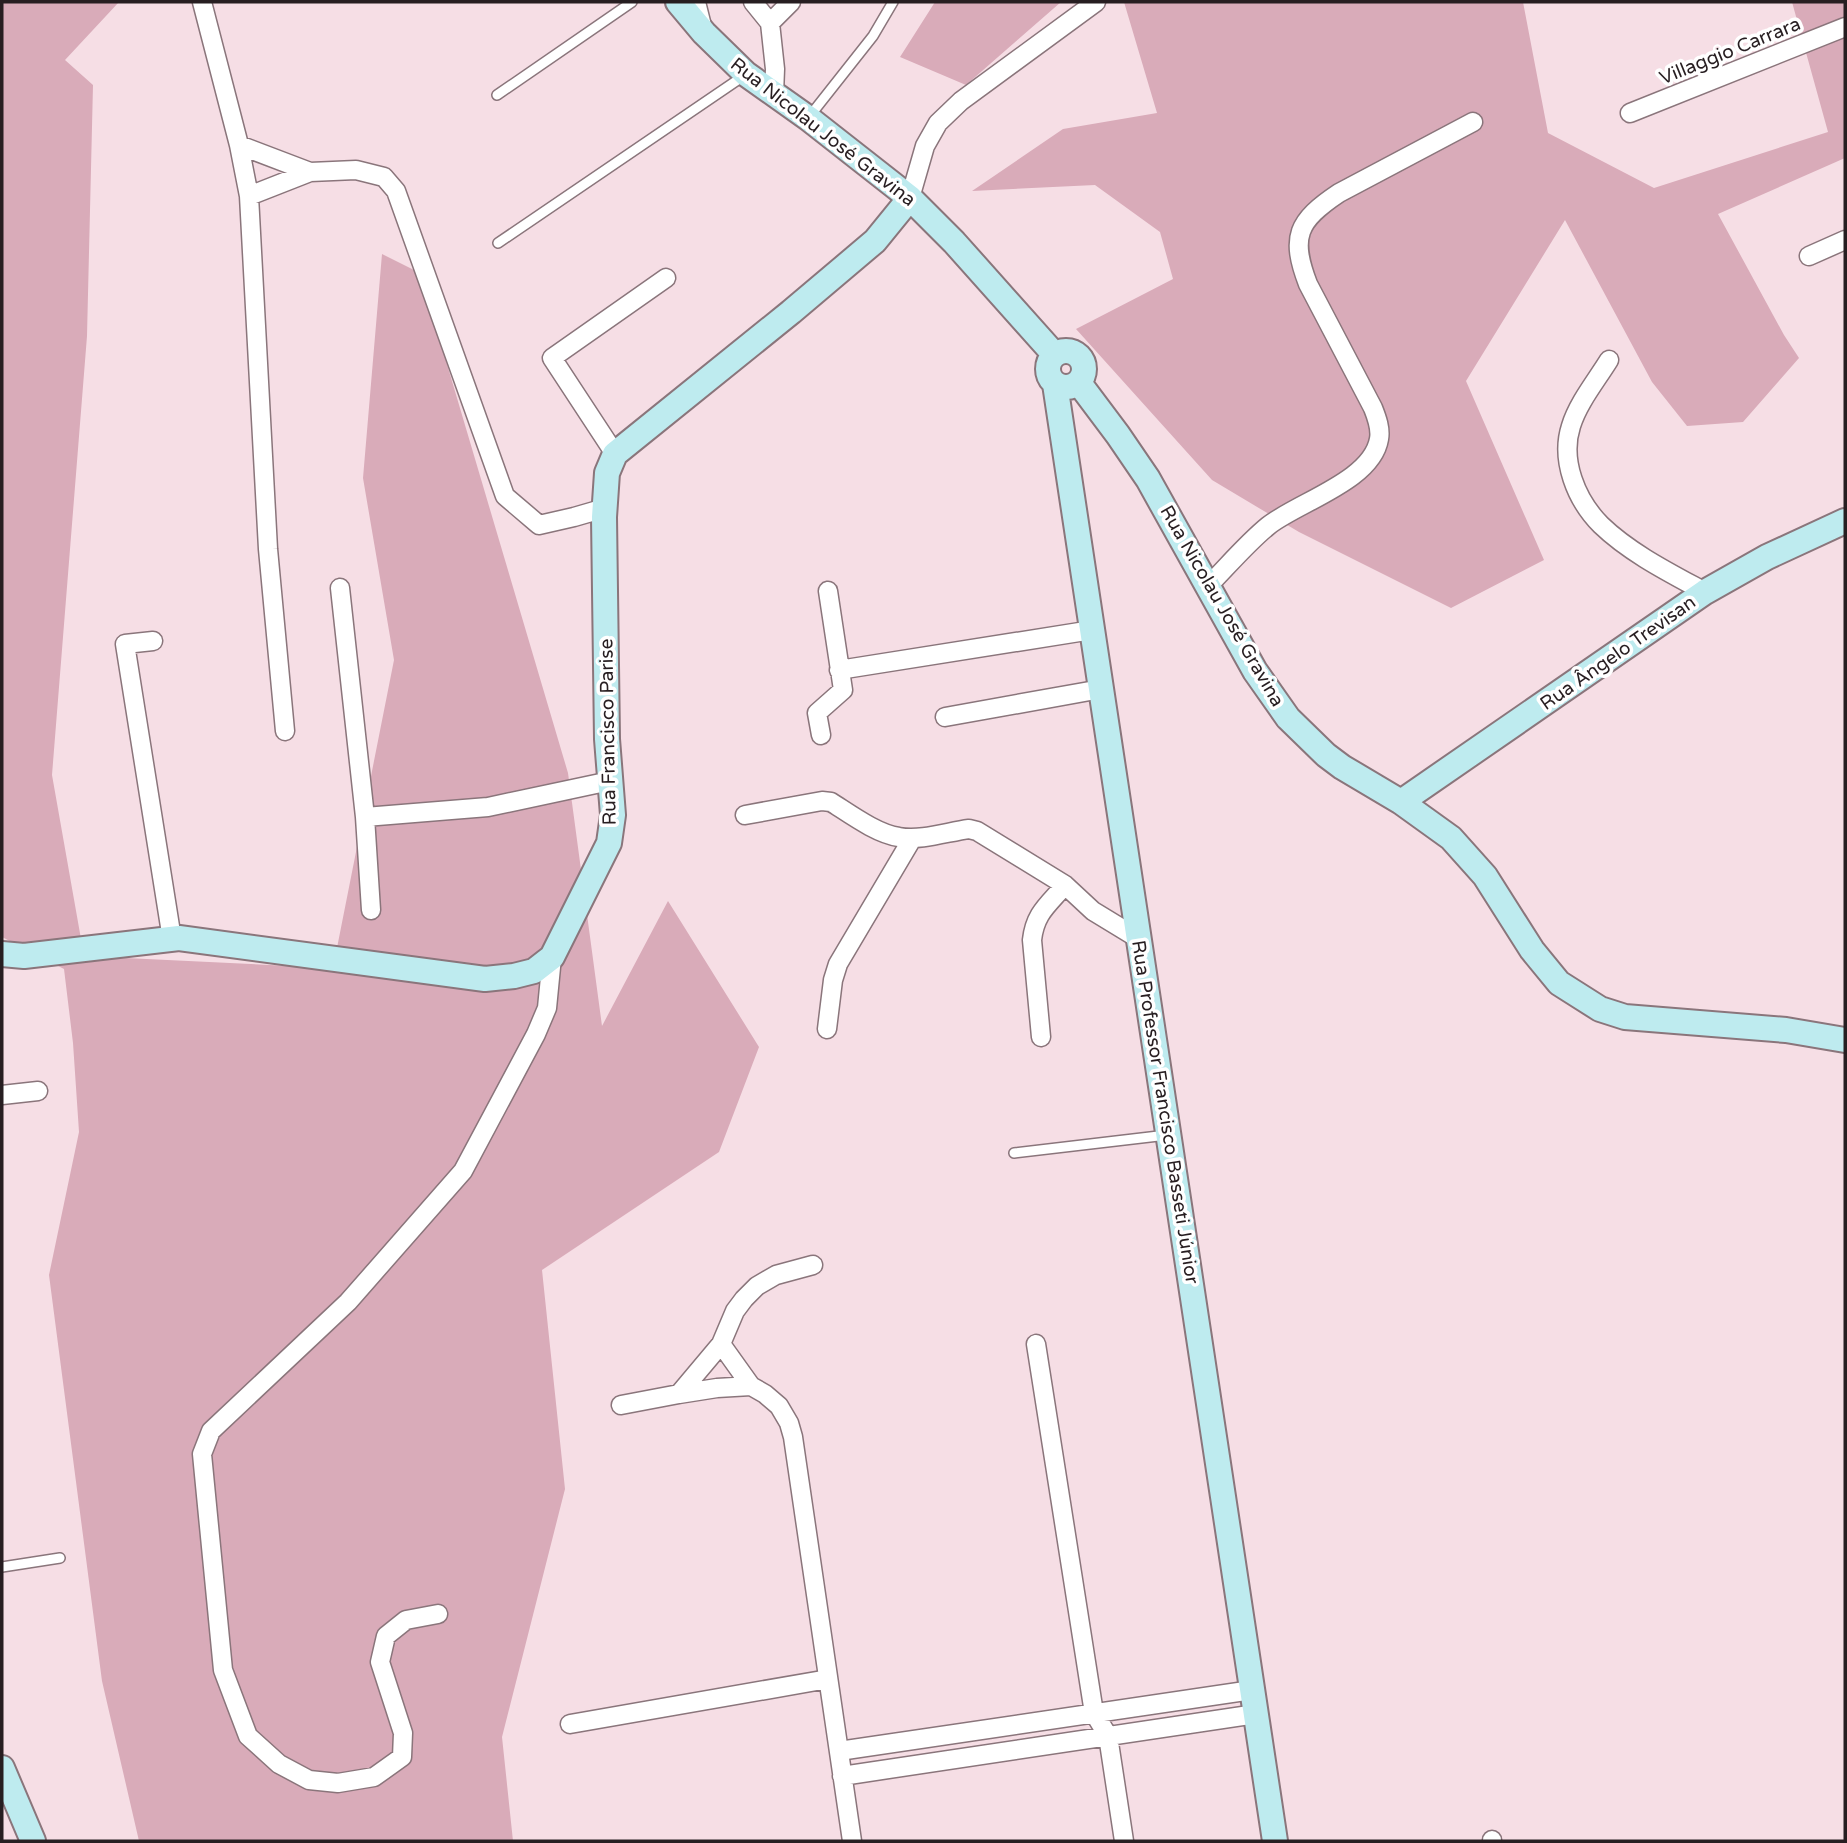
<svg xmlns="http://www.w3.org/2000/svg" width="1847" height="1843" viewBox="0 0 1847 1843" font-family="'Varela Round',sans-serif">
  <rect width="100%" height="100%" fill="#f6dee5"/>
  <path fill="#d9abb9" d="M2 2H119L65 60 93 85 87 336 52 775 84 956 333 968 394 660 363 478 382 254 420 273 568 773 602 1026 668 901 759 1047 719 1152 542 1270 565 1489 502 1737 513 1841H139L102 1681 49 1275 79 1132 73 1043 64 969 2 937Z
    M935 2H1061L966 85 900 57Z
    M1124 2H1523L1548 133 1654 188 1828 132 1792 2H1845V158L1718 214 1784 335 1799 358 1743 422 1687 426 1652 382 1565 220 1466 381 1544 560 1451 608 1299 532 1212 480 1076 329 1173 279 1160 232 1095 185 972 191 1063 129 1157 113Z"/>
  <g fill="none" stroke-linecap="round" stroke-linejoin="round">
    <defs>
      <path id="lane" d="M497 95 632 2
        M809 117 873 36 893 2
        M498 243 745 75
        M1014 1153 1167 1135
        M2 1567 60 1558"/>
      <path id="street" d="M202 2 239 145 249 196 268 549 285 731
        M696 2 703 30
        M753 2 770 23 791 2
        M770 23 775 69 774 94
        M1630 113 1845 27
        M239 145 310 172
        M249 196 310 172 356 170 384 177 396 191 505 496 539 525 574 517 605 508
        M910 198 925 146 938 123 961 101 1096 2
        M1809 256 1845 240
        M1609 360C1596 381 1578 403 1571 426 1560 460 1576 500 1601 525 1630 553 1670 573 1705 592
        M615 454 552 358 666 278
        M1207 587C1227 567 1246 544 1268 526 1298 502 1372 481 1379 439 1381 429 1377 418 1373 408L1308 284C1290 237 1297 221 1339 193L1473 122
        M340 588 365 817 371 910
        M153 641 125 644 172 939
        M839 670 1092 630
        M945 717 1101 689
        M821 735 817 713 843 690 828 591
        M745 815 822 801 831 802C850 814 877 834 899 837 921 841 947 832 969 829L977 831 1065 885 1093 911 1139 939
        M365 817 488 807 610 781
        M827 1029 833 980 838 964 912 839
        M1041 1037 1032 940C1035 913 1048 905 1065 885
        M2 1095 38 1091
        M721 1344 751 1386 765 1394 779 1406 789 1423 793 1437 852 1841
        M1036 1344 1094 1713 1108 1736 1124 1841
        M679 1394 717 1388 751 1386
        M621 1405 679 1394 721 1344 735 1311 744 1299 757 1286 776 1275 813 1265
        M438 1614 406 1620 386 1636 380 1662 403 1733 402 1757 374 1777 338 1783 309 1780 279 1764 248 1736 223 1670 202 1454 211 1431 348 1302 463 1171 536 1034 547 1008 552 957
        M570 1724 828 1679
        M839 1751 1252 1690
        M842 1776 1256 1714
        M1492 1841V1840"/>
      <path id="secondary" d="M678 2 704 33 746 74 808 118 910 198 954 242 1054 354
        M1048 369a18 18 0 1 1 36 0a18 18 0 1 1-36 0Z
        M1079 383 1118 435 1148 479 1255 671 1288 718 1326 755 1342 767 1401 802 1451 838 1485 876 1532 950 1559 983 1600 1009 1625 1017 1786 1030 1845 1040
        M1055 384 1275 1841
        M1401 802 1705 592 1767 557 1845 521
        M2 954 24 956 179 938 485 979 514 976 534 971 552 957 609 843 613 815 607 739 604 517 607 473 615 454 791 312 875 241 910 198
        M2 1768 33 1841"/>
    </defs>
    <use href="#lane" stroke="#8a757b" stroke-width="12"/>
    <use href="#street" stroke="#8a757b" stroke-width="21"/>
    <use href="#secondary" stroke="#8a757b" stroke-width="28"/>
    <use href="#lane" stroke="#fff" stroke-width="9"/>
    <use href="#street" stroke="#fff" stroke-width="18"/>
    <use href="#secondary" stroke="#beebef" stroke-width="24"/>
  </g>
  <g text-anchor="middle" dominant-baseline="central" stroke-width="7" stroke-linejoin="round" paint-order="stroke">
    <g font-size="19" fill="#271e21" stroke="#fff">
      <text transform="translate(1730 51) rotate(-22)">Villaggio Carrara</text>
      <text transform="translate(823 132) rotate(38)">Rua Nicolau José Gravina</text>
      <text transform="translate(1222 606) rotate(60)">Rua Nicolau José Gravina</text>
      <text transform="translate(1618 653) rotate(-35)">Rua Ângelo Trevisan</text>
      <text transform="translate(608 732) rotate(-91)">Rua Francisco Parise</text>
      <text transform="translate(1165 1112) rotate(81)">Rua Professor Francisco Basseti Júnior</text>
    </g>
  </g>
  <rect width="1847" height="1843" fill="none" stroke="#271e21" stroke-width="7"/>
</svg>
